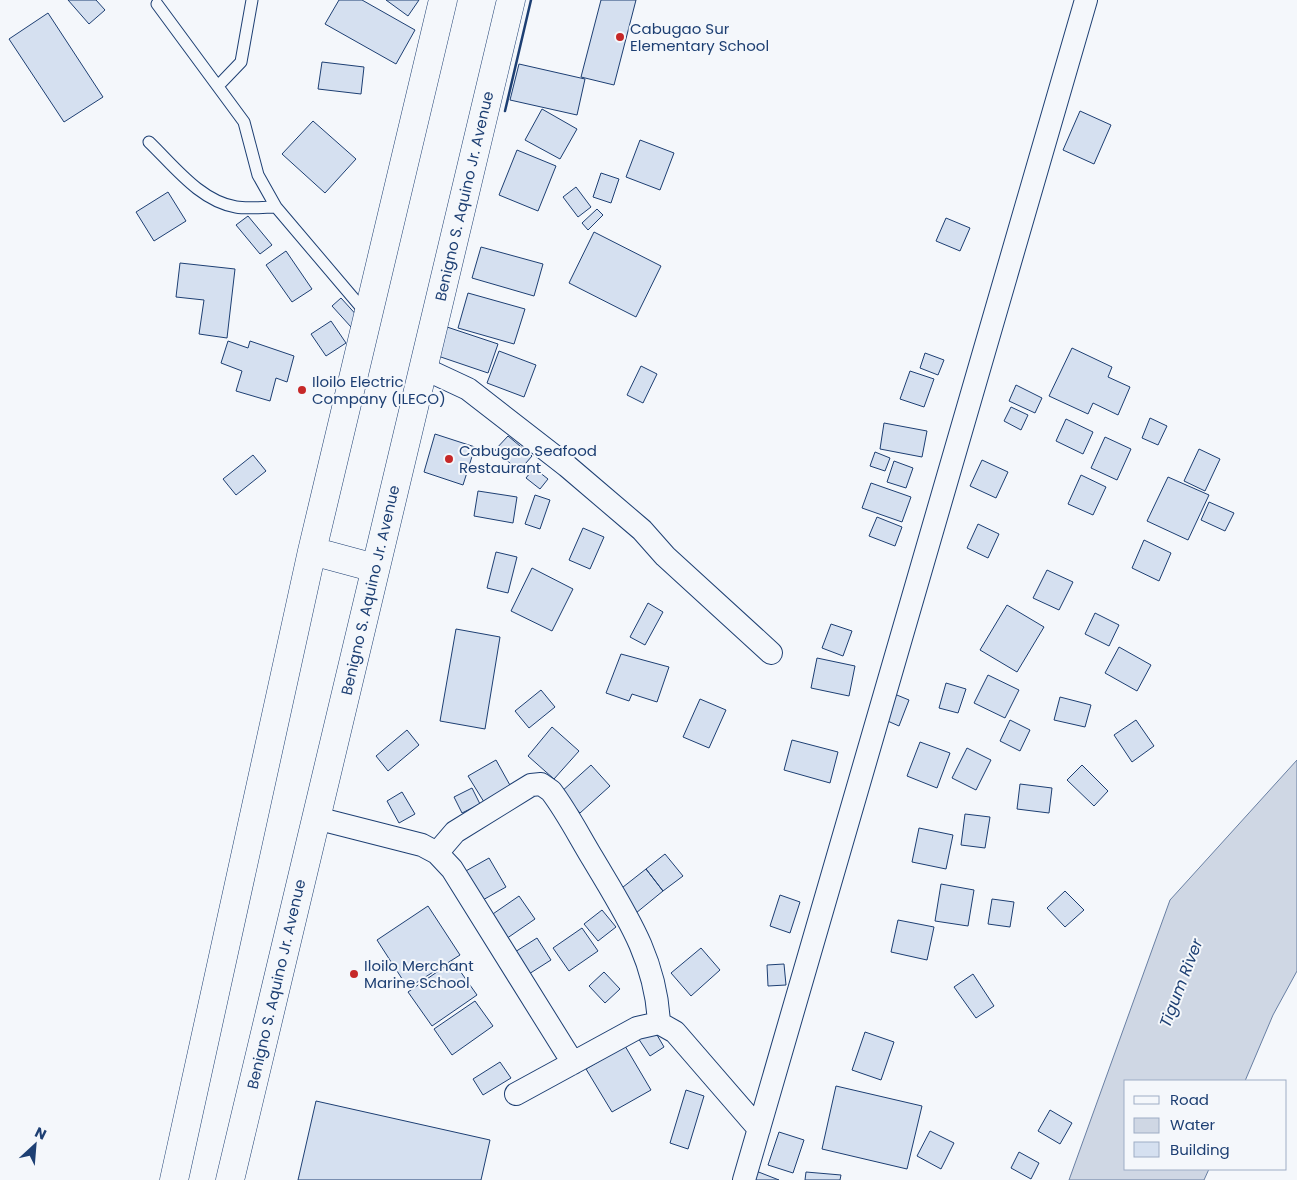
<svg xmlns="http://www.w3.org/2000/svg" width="1297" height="1180" viewBox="0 0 1297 1180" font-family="Poppins,sans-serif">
  <rect width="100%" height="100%" fill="#f4f7fb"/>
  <path fill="#cfd7e4" stroke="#687fa3" d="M1297 760V971L1273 1015 1245 1081H1126V1169H1209L1204 1180H1069L1170 900Z"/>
  <path fill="#d5e0f0" stroke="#1d3f73" d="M68 0H96L105 10 89 24Z
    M339 0H362L415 30 396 64 325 24Z
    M386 0H419L408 16Z
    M601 0H636L614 85 581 77Z
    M48 13 103 97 64 122 9 39Z
    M322 62 364 67 361 94 318 89Z
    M519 64 585 79 577 115 510 100Z
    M542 109 577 129 560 159 525 140Z
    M1080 111 1111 125 1094 164 1063 150Z
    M313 121 356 159 325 193 282 154Z
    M640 140 674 153 660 190 626 177Z
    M517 150 556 166 538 211 499 195Z
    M601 173 619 179 611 203 593 197Z
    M576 187 591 207 578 217 563 197Z
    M168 192 186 221 154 241 136 212Z
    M597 209 603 215 588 230 582 223Z
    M248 216 272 245 260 254 236 225Z
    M946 218 970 228 960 251 936 241Z
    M594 232 661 266 636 317 569 283Z
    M481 247 543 264 534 296 472 278Z
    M286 251 312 289 292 302 266 265Z
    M180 263 235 269 227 338 199 334 204 300 176 297Z
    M468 293 525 309 514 344 458 328Z
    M341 298 360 319 351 327 332 306Z
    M331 321 346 343 326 356 311 334Z
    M438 324 498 344 488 373 429 353Z
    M228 341 248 348 250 341 294 356 287 382 276 378 270 401 236 391 242 371 221 363Z
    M1072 348 1112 367 1108 377 1130 387 1118 415 1093 403 1088 414 1049 396Z
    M499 351 536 365 524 397 487 383Z
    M925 353 944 360 938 375 920 368Z
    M641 366 657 374 643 403 627 395Z
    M910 371 934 379 924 407 900 399Z
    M1016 385 1042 398 1035 413 1009 401Z
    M1011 407 1028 415 1021 430 1004 421Z
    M1150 418 1167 426 1158 445 1142 438Z
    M1066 419 1093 432 1083 454 1056 441Z
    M884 423 927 431 922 457 880 449Z
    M435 434 475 447 463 485 424 472Z
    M508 436 532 456 519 471 495 450Z
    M1105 437 1131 449 1117 480 1091 468Z
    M1199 449 1220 459 1205 491 1184 481Z
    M875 452 890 458 885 471 870 466Z
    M253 455 266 471 236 495 223 479Z
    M982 460 1008 472 996 498 970 486Z
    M894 461 913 468 906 488 887 482Z
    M534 468 548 479 540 489 526 478Z
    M1081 475 1106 487 1093 515 1068 504Z
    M1168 477 1209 495 1188 540 1147 521Z
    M871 483 911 497 902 522 862 508Z
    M478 491 517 497 513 523 474 516Z
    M535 495 550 500 540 529 525 524Z
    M1209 502 1234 513 1225 531 1201 520Z
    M877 517 902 527 895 546 869 536Z
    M978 524 999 534 988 558 967 548Z
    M583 528 604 537 590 569 569 560Z
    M1144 540 1171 553 1159 581 1132 568Z
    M496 552 517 557 508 593 487 588Z
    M532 568 573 589 552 631 511 611Z
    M1047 570 1073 582 1059 610 1033 598Z
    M648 603 663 612 645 645 630 637Z
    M1007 605 1044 627 1017 672 980 650Z
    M1095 613 1119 625 1109 646 1085 634Z
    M831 624 852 631 843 656 822 648Z
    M456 629 500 637 485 729 440 721Z
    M1119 647 1151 665 1137 691 1105 673Z
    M621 654 669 667 657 702 632 694 629 701 606 693Z
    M817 658 855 666 849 696 811 688Z
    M988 675 1019 690 1005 718 974 703Z
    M946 683 966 689 958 713 939 708Z
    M541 690 555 707 529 728 515 711Z
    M892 693 909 700 899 726 883 719Z
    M1060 697 1091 705 1085 727 1054 720Z
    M700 699 726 710 709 748 683 737Z
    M1010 720 1030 730 1020 751 1000 741Z
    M1136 720 1154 746 1132 762 1114 735Z
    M552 727 579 751 554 779 528 756Z
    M407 730 419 745 388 771 376 756Z
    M792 740 838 752 830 783 784 770Z
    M920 742 950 753 937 788 907 776Z
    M967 748 991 760 976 790 952 778Z
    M496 760 511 787 484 802 468 776Z
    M591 765 610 786 580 813 561 792Z
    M1082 765 1108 791 1094 806 1067 780Z
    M1020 784 1052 788 1049 813 1017 809Z
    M472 788 480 804 462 813 454 797Z
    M402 792 415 814 399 823 387 801Z
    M965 814 990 817 985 848 961 845Z
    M919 828 953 835 946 869 912 862Z
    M665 854 683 876 663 891 646 869Z
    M489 858 506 887 481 901 464 872Z
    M646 869 663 891 636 913 618 891Z
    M941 884 974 890 968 926 935 921Z
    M1065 891 1084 910 1065 927 1047 908Z
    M780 895 800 902 790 933 770 926Z
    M519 896 535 919 503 941 487 918Z
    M992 899 1014 902 1010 927 988 924Z
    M428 906 460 955 408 988 377 940Z
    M602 910 616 927 598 941 584 924Z
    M898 920 934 927 927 960 891 952Z
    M582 928 598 951 569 971 553 948Z
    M537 938 551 960 521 979 507 957Z
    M701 948 720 970 691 996 671 973Z
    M453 961 477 995 432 1026 408 992Z
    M784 964 786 985 768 986 767 965Z
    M604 972 620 989 605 1003 589 986Z
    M973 974 994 1006 976 1018 954 987Z
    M475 1001 493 1026 452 1055 434 1029Z
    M653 1028 664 1047 650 1056 638 1038Z
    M865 1032 894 1042 881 1080 852 1070Z
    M625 1046 651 1090 612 1112 586 1069Z
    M500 1062 511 1078 483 1095 473 1079Z
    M836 1086 922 1106 907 1169 822 1149Z
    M686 1090 704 1096 688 1149 670 1143Z
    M316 1101 490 1140 481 1180H298Z
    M1050 1110 1072 1123 1060 1144 1038 1131Z
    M930 1131 954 1143 941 1169 917 1156Z
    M779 1132 804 1140 793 1173 768 1165Z
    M1019 1152 1039 1163 1031 1179 1011 1168Z
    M756 1171 779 1180H753Z
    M806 1172 841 1175 840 1180H805Z"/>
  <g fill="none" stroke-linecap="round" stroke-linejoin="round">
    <defs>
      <path id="lane" d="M157 4 244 122 258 175 276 207 366 313
        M218 86 241 62 252 0
        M149 142C174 166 200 201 236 207 248 209 263 207 276 207"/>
      <path id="street" d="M423 368 468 389 567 466 642 530 665 556 771 653
        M316 818 422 845 437 853 452 869 573 1063
        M437 853 455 832 531 785 541 784 551 791C567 812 579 836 593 859 625 913 656 958 659 1023
        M516 1094 637 1028 659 1023 675 1032 759 1129
        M744 1180 1086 0"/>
      <path id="primary" d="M312 551 375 568
        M174 1180 312 551 443 0
        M230 1180 511 0"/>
    </defs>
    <use href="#lane" stroke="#1d3f73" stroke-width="13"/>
    <use href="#street" stroke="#1d3f73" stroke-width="24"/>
    <use href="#primary" stroke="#1d3f73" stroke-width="29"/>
    <use href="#lane" stroke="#f4f7fb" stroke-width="11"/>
    <use href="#street" stroke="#f4f7fb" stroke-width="22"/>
    <use href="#primary" stroke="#f4f7fb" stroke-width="28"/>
    <path stroke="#1d3f73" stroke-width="2.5" d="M505 111 531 0"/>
  </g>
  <g fill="#c62828" stroke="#f4f7fb" stroke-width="2">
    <circle cx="620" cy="37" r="5"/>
    <circle cx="302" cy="390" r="5"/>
    <circle cx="449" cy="459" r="5"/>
    <circle cx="354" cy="974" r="5"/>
  </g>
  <g text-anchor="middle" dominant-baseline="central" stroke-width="4" stroke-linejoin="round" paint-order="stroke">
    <g font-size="15" fill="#1d3f73" stroke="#f4f7fb" text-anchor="start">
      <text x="630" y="28">Cabugao Sur<tspan x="630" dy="17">Elementary School</tspan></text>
      <text x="312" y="381">Iloilo Electric<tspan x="312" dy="17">Company (ILECO)</tspan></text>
      <text x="459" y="450">Cabugao Seafood<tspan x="459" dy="17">Restaurant</tspan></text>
      <text x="364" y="965">Iloilo Merchant<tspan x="364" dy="17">Marine School</tspan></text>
    </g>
    <g font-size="15" fill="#1d3f73" stroke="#f4f7fb">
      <text transform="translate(464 196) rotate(-77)">Benigno S. Aquino Jr. Avenue</text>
      <text transform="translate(370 590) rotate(-77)">Benigno S. Aquino Jr. Avenue</text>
      <text transform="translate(276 984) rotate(-77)">Benigno S. Aquino Jr. Avenue</text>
    </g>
    <g font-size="16" font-style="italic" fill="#1d3f73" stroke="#f4f7fb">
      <text transform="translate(1181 983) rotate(-69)">Tigum River</text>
    </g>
  </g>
  <rect x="1124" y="1080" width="162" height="90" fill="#f4f7fb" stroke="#9eadc5"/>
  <rect x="1134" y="1096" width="25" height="8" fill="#f4f7fb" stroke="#9eadc5"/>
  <text x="1170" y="1105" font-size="15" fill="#1d3f73">Road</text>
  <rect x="1134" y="1118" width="25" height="15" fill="#cfd7e4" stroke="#9eadc5"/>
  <text x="1170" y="1130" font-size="15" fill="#1d3f73">Water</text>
  <rect x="1134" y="1142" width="25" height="15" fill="#d5e0f0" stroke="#9eadc5"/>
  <text x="1170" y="1155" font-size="15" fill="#1d3f73">Building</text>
  <g transform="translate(35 1145) rotate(26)" stroke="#f4f7fb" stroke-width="4" paint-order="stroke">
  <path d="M0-4L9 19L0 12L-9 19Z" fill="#1d3f73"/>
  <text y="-8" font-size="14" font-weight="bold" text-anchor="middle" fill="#1d3f73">N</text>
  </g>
</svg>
